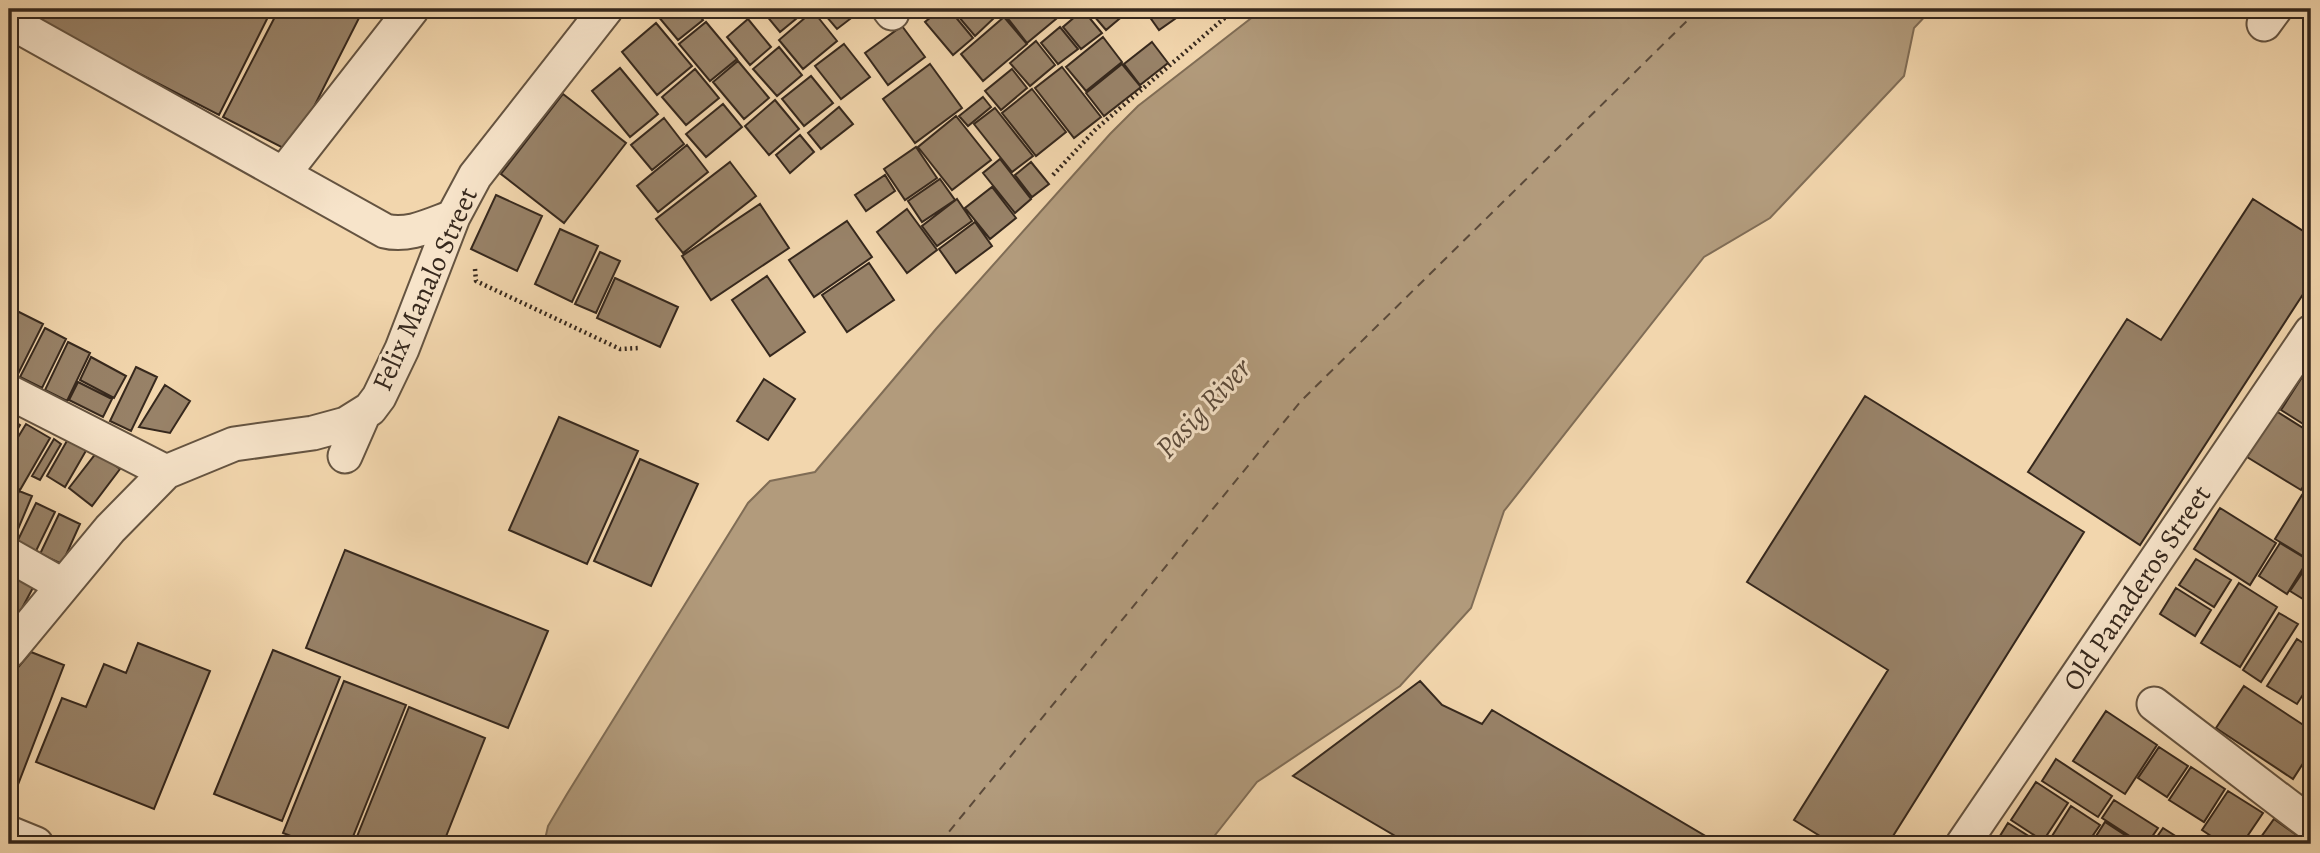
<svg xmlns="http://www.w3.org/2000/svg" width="2320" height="853" viewBox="0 0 2320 853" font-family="Alegreya,serif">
  <rect width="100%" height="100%" fill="#f2d6ad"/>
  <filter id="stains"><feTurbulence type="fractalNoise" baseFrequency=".00286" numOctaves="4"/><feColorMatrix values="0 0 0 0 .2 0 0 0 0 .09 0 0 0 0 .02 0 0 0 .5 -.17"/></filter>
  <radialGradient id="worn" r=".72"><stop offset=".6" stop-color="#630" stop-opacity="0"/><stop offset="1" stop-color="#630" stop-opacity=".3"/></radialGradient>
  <path fill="#b29b7c" stroke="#806d56" stroke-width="2" d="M1263 9H1932L1914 28 1904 76 1770 218 1704 257 1504 511 1471 608 1400 686 1257 782 1208 844H544L548 826 567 794 748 503 770 481 815 472 936 329 1110 134 1138 106Z"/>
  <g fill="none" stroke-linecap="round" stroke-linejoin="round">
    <path stroke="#5b4a3a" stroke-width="2" stroke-dasharray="9 7" stroke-linecap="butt" d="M939 844 1301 401 1699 9"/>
  </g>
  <path fill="#988268" stroke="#36281d" stroke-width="2" d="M14 9H272L219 115Z
    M279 9H340L359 18 291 152 223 117Z
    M652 9H694L703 20 678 40Z
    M761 9H808L780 32Z
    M820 9H863L837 29Z
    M941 9H949L973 38 953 55 925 22Z
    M952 9H984L993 19 975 36Z
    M1015 9H1068L1027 43 1006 16Z
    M1088 9H1131L1106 30Z
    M1144 9H1189L1159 30Z
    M1083 10 1102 33 1081 49 1063 27Z
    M813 11 837 41 803 69 779 40Z
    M1004 17 1027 44 983 81 961 54Z
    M748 19 771 47 750 65 727 37Z
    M706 22 737 59 710 81 679 44Z
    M656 23 692 66 657 95 622 52Z
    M902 26 925 57 888 85 865 53Z
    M1060 27 1078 49 1058 64 1041 43Z
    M1103 37 1122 62 1086 91 1066 67Z
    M1036 41 1055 65 1030 86 1010 63Z
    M1152 42 1168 63 1140 85 1124 64Z
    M844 44 870 77 841 99 815 66Z
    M779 47 802 75 777 96 753 69Z
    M738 61 769 98 744 119 713 82Z
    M930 64 962 108 915 143 883 99Z
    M1122 64 1141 87 1104 116 1086 93Z
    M1062 67 1101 117 1074 138 1035 88Z
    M620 68 658 114 630 137 592 91Z
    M695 69 719 98 686 125 662 97Z
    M1012 69 1027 88 1001 110 985 91Z
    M811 76 833 103 804 126 782 99Z
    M1032 89 1066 132 1036 156 1002 113Z
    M563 94 626 143 564 223 501 174Z
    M983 97 991 107 968 126 959 116Z
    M775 100 799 129 769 155 745 126Z
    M723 104 742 127 706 157 686 134Z
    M839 107 853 124 821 149 808 133Z
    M995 108 1033 156 1012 172 974 124Z
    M956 116 991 160 952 190 918 147Z
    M664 118 684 144 652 170 631 145Z
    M800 135 814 152 790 173 776 155Z
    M687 145 708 172 658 212 637 186Z
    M916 147 937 178 905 200 884 169Z
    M1000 159 1031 199 1015 213 983 173Z
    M730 162 756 196 683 253 656 219Z
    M1031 162 1049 184 1032 197 1015 175Z
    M885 175 895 191 866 211 855 195Z
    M940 179 955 200 922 222 908 201Z
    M992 187 1016 218 990 239 965 208Z
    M496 195 542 216 517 271 471 249Z
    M957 199 972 221 937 246 922 226Z
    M2253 199 2311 236V282L2140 545 2028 472 2127 319 2161 340Z
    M760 204 789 248 711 300 682 256Z
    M907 209 937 250 907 273 877 232Z
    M847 221 872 257 814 297 789 260Z
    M975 222 992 246 956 273 939 249Z
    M560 229 598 246 572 302 535 284Z
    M600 252 620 261 596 313 575 304Z
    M869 263 894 300 847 332 822 295Z
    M767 276 805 332 770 356 732 300Z
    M615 278 678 307 660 347 597 318Z
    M9 307 43 324 17 376 9 372Z
    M45 328 66 339 42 388 20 377Z
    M68 342 90 353 67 401 45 390Z
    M91 357 126 376 114 398 80 380Z
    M2311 363V429L2281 410Z
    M136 367 157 377 131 431 110 421Z
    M764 379 795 399 768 440 737 421Z
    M78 382 112 399 103 417 69 400Z
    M165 385 190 401 170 433 139 427Z
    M1865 396 2084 532 1888 844H1833L1794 820 1888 670 1747 582Z
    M2276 411 2311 433V474L2301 490 2247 457Z
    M559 417 638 451 587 564 509 530Z
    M9 418 20 425 9 443Z
    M26 424 50 438 20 490 9 483V452Z
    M54 439 61 444 40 480 32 476Z
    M68 439 87 449 65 487 47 476Z
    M97 452 120 469 92 506 69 488Z
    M640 459 698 484 651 586 594 561Z
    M19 491 32 496 13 541 9 540V515Z
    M2302 495 2311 501V561L2275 539Z
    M36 503 55 512 35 553 16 544Z
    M2220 508 2276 543 2250 585 2194 549Z
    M59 514 80 524 62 564 40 554Z
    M2280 543 2308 560 2287 594 2259 576Z
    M345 550 548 631 508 728 306 648Z
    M2196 559 2231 580 2214 607 2179 585Z
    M2309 563 2311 564V604L2290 591Z
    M14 569 36 582 12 627 9 625V578Z
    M2239 583 2277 607 2240 667 2201 643Z
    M2176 588 2211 610 2195 636 2160 614Z
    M2279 613 2298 624 2261 682 2243 670Z
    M2297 639 2311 648V682L2297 704 2267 686Z
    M138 643 210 671 154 809 36 762 62 698 86 707 104 664 126 673Z
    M273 650 340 677 282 821 214 794Z
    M31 652 64 665 9 808V678Z
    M344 681 406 705 350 844H311L283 833Z
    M1420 681 1442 705 1482 724 1492 710 1719 844H1409L1293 776Z
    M2244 686 2311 730V751L2293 779 2216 728Z
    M409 707 485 738 443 844H354Z
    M2106 711 2157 745 2125 794 2073 761Z
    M2159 747 2188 766 2167 797 2138 778Z
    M2056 759 2112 796 2098 817 2042 781Z
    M2191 767 2225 789 2204 822 2169 800Z
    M2036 782 2068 803 2043 841 2011 820Z
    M2228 791 2263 813 2242 844H2223L2202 830Z
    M2114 800 2158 828 2147 844H2142L2102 818Z
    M2071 806 2100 825 2087 844H2047Z
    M2274 819 2309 844H2256Z
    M2105 822 2134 841 2132 844H2091Z
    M2008 823 2041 844H1995Z
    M2163 828 2188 844H2152Z"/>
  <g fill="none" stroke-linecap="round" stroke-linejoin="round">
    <defs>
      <path id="minor" d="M889 9 892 13
        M9 21 385 231C408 237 431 225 453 217
        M2264 24 2275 9
        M284 173 412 9
        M9 392 166 472
        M345 456 363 415
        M9 555 62 585
        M9 651 110 529 166 472 234 444 313 433 346 424 370 409 379 397 402 349 453 217 475 176 606 9
        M2154 704 2311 824
        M9 833 36 844
        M1963 844 2311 332"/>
    </defs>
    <use href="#minor" stroke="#655441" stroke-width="37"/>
    <path stroke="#36281d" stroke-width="4.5" stroke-dasharray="2 3.5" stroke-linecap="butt" d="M1053 175 1096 129 1235 9
      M475 269 476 281 620 349 639 348"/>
    <use href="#minor" stroke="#f7e4ca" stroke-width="33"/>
  </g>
  <g text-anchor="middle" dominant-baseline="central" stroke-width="6" stroke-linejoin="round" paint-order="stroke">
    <g font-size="28" fill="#36281d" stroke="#f7e4ca">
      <text transform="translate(425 289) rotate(-66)">Felix Manalo Street</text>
      <text transform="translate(2137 588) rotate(-56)">Old Panaderos Street</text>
    </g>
    <g font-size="30" font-style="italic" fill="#5b4a3a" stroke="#f7e4ca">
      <text transform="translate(1203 408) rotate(-47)">Pasig River</text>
    </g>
  </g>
  <rect width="2320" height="853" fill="none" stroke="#f2d6ad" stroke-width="35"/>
  <rect x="10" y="10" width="2299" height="832" fill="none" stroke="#36281d" stroke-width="3.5"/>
  <rect x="18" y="18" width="2285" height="818" fill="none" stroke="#36281d" stroke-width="2"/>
  <rect width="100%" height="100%" filter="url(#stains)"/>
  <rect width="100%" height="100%" fill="url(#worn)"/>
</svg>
